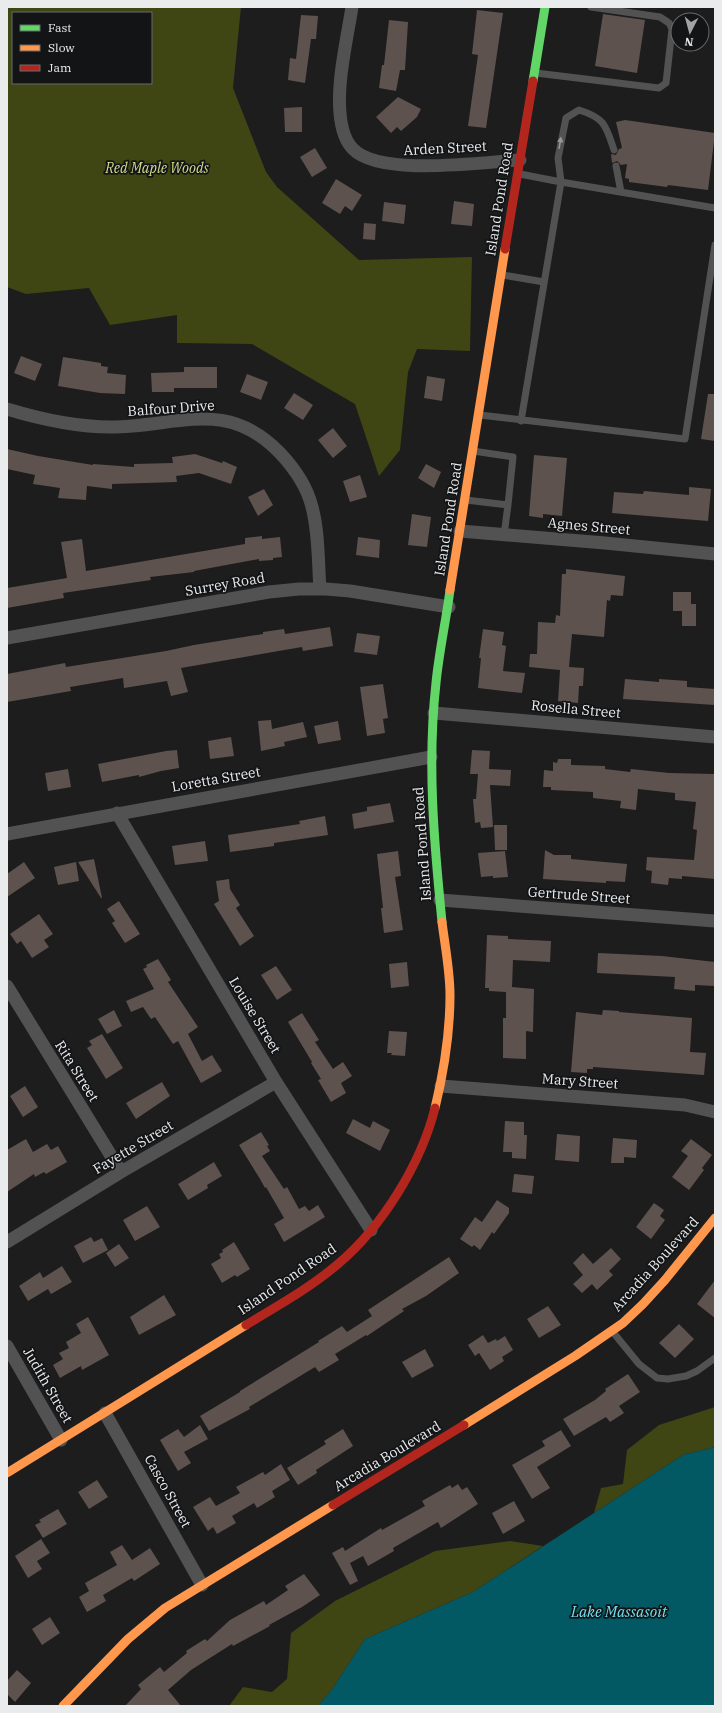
<svg xmlns="http://www.w3.org/2000/svg" width="722" height="1713" viewBox="0 0 722 1713" font-family="'IBM Plex Serif',serif">
  <rect width="100%" height="100%" fill="#1d1d1e"/>
  <path fill="#404514" fill-rule="evenodd" d="M7 7H241L233 88 266 172 277 187 359 260 472 257 470 351 417 349 408 372 400 450 379 476 355 404 252 344 177 343V315L110 325 89 288 26 294 7 287ZM13 13H151V83H13Z
    M715 1407V1447L683 1455 594 1513 601 1488 623 1484 627 1450 659 1425Z
    M510 1541 543 1546 473 1592 365 1639 331 1691 318 1706H229L243 1687 272 1692 287 1679 291 1633 335 1601 435 1551Z"/>
  <path fill="#035963" d="M715 1447V1706H318L331 1691 365 1639 473 1592 683 1455Z"/>
  <path fill="#5d524e" d="M477 10 503 13 486 128 468 126 478 55 472 54Z
    M603 14 645 20 637 73 595 66Z
    M301 15 318 16 316 39H311L305 83 288 80 290 58 296 59Z
    M389 20 408 22 405 70H400L396 91 379 88 382 65H384Z
    M398 97 421 109 417 117 401 131 397 127 391 133 376 117Z
    M302 107V132H285L284 108Z
    M625 120 715 133 708 190 668 185 667 187 629 182V179L625 178 627 164 621 165 617 161 612 163 611 154 616 155 619 149 622 148 616 122Z
    M315 148 327 168 312 177 300 157Z
    M336 179 362 195 352 211 345 206 340 214 322 203Z
    M454 201 474 204 472 226 451 224Z
    M384 202 406 205 404 224 382 221Z
    M364 223 376 224 375 240 363 239Z
    M21 356 42 364 35 381 14 373Z
    M63 357 101 363V366L108 367 107 373 126 375 125 394 100 393 58 386Z
    M184 367H217V388H174V392H152L151 373 184 372Z
    M247 374 268 382 261 400 240 392Z
    M427 376 445 379 442 401 424 398Z
    M294 393 313 405 303 420 284 408Z
    M708 394H715V441L701 439Z
    M333 428 347 446 333 458 318 440Z
    M7 449 38 456 93 465V464L134 467V464L173 463 172 457 195 454 222 463 223 461 237 467 231 484 199 473 176 476 177 482 112 484V489L87 486 86 500 58 498 60 488 33 484 35 475 7 469Z
    M534 455 567 458 562 516 543 514V518L529 516Z
    M426 464 441 472 434 488 418 478Z
    M360 475 367 497 350 502 343 481Z
    M689 487 711 489 708 521 612 513 614 492 643 494 644 491 689 495Z
    M264 489 273 505 258 516 248 497Z
    M412 514 431 517 427 547 408 545Z
    M262 536V539L280 537 282 557 273 558V560L259 561V559L194 571V572L150 577 151 580 63 593 64 598 7 608V588L67 578 61 542 82 539 86 571 245 544V538Z
    M358 537 380 540 379 558 356 555Z
    M566 569 625 576 623 596 611 595 610 601 607 600 604 637 572 634 569 667 584 668 583 686H579L578 703 558 701 560 670 529 667 530 654H537L538 622 555 623 556 615 560 616 562 574H566Z
    M673 592H691V604H696V626H682V611H673Z
    M330 627 333 646 303 651 302 647 181 668 188 692 171 696 167 681 124 688 123 678 70 687 71 691 7 702V674L65 663 66 667 166 651 194 645 263 634V632L284 629 285 634Z
    M483 629 504 632 502 645 506 646 503 671 525 673 522 693 478 688 481 658H479Z
    M357 633 380 636 377 655 354 652Z
    M625 679 659 682V679L687 681V687L715 689V705L623 699Z
    M383 684 388 718 383 719 385 733 367 736 360 687Z
    M271 720 272 729 303 722 307 737 284 742 285 746 261 751 258 721Z
    M338 721 341 740 318 744 314 726Z
    M231 737 234 756 210 759 208 741Z
    M177 750 179 768 161 771 139 777V775L102 782 98 764 166 751Z
    M472 750 490 751 489 769 511 770 510 786 490 785 493 827 481 828 480 822 475 823 473 799H476L478 774H470Z
    M558 759H571V765L605 766V769L630 772 631 769 669 773 715 774V879L682 876V879L669 878 668 885 651 883 652 871 646 870 647 857 694 860 697 830 693 829 696 802 675 800V793L638 789 636 810 620 808 621 801 593 798V792L551 790V787H543L544 770 553 771V762L557 763Z
    M68 769 71 787 48 791 45 773Z
    M390 803 394 822 354 829 352 814 367 811V807Z
    M325 816 328 835 274 843V846L230 852 228 835 300 824 299 821Z
    M494 825H507V850H495Z
    M205 841 208 861 175 865 172 846Z
    M545 850 554 855H571V859L627 864 625 882 606 881V883L543 879Z
    M398 851 401 876 395 877 403 930 384 933 381 908H383L377 854Z
    M505 851 508 877 493 878V876L481 877 478 853Z
    M94 859 102 898H101L78 862Z
    M24 862 35 878 7 897V874Z
    M76 862 79 881 58 885 54 867Z
    M229 879 230 889 240 905 236 908 254 936 240 946 214 904 219 901 216 881Z
    M119 901 140 934 125 943 112 923 115 921 107 909Z
    M39 914 53 934 44 940 49 947 32 958 21 941 17 944 10 934Z
    M487 935 508 936V939L551 941 550 962 513 960 512 987 534 989 533 1032 526 1031V1059L503 1058V1018H506V992L489 991V988H485Z
    M598 953 662 956 715 962V986L695 985V991L674 989 675 977 597 973Z
    M158 959 171 980 168 982 198 1027 188 1034 202 1061 212 1055 222 1071 201 1083 178 1041 173 1044 155 1017 151 1019 143 1007 131 1012 126 1001 154 989 143 969 147 967 146 965Z
    M407 962 409 986 391 988 389 964Z
    M276 966 292 990 277 1000 261 975Z
    M114 1010 122 1026 107 1034 98 1019Z
    M603 1010 619 1011V1012L692 1018 690 1052 706 1053 704 1075 593 1067V1069H587V1073L571 1072 576 1012 602 1015Z
    M302 1013 319 1040 315 1042 333 1069 343 1062 352 1076 341 1083 346 1093 331 1102 318 1080 321 1079 311 1063 312 1062 288 1022Z
    M389 1031 407 1032 405 1056 391 1055 392 1053H387Z
    M102 1034 123 1068 106 1079 87 1048 92 1045 89 1041Z
    M162 1082 170 1096 136 1119 126 1103Z
    M25 1086 38 1107 23 1117 10 1096Z
    M353 1119 370 1128 373 1121 390 1130 380 1151 346 1133Z
    M505 1121 524 1122V1135H527L526 1159 512 1158V1152H503Z
    M261 1132 269 1145 267 1146 270 1151 262 1156 284 1189 287 1187 299 1209 305 1206 309 1211 318 1205 325 1217 284 1242 274 1224 284 1218 266 1187 265 1188 260 1179 239 1145Z
    M557 1134 580 1136 579 1162 555 1160Z
    M613 1138 637 1140 636 1158 624 1157V1163H611Z
    M26 1139 33 1152 47 1144 51 1150 58 1146 67 1162 46 1174 44 1172 35 1177 34 1174 7 1192V1150Z
    M691 1139 712 1155 702 1168 704 1170 689 1190 672 1177 688 1156 681 1151Z
    M214 1162 222 1176 207 1185 208 1188 188 1200 178 1184Z
    M514 1174 534 1176 532 1194 512 1192Z
    M497 1200 509 1208V1213L494 1234 492 1232 480 1250 474 1245 472 1247 460 1239 475 1217 482 1222Z
    M654 1203 664 1210 660 1216 665 1220 651 1239 636 1227Z
    M147 1206 160 1227 135 1241 123 1220Z
    M91 1237 94 1242 102 1238 108 1250 83 1263 74 1246Z
    M234 1242 250 1269 237 1277 235 1275 222 1283 211 1264 221 1258 219 1254 223 1252 222 1250Z
    M119 1244 129 1258 115 1267 106 1253Z
    M611 1248 621 1259 609 1271 613 1275 597 1290 592 1284 582 1293 573 1284 583 1275 573 1263 583 1253 593 1264Z
    M449 1257 459 1273 426 1296 402 1309 404 1311 367 1336 366 1335 335 1354 339 1360 319 1372 315 1367 249 1407 250 1409 209 1431 200 1416 240 1392V1391L319 1342 318 1341 342 1326 347 1332 372 1316 368 1310Z
    M62 1266 72 1282 51 1294 48 1289 28 1301 19 1286 40 1272 43 1278Z
    M715 1280V1318L697 1304Z
    M164 1295 176 1315 139 1335 130 1317Z
    M548 1306 561 1325 539 1338 527 1319Z
    M88 1317 109 1355 82 1370 81 1366 60 1378 53 1365 63 1359 59 1353 69 1348 66 1342 81 1333 76 1324Z
    M679 1324 694 1339 675 1358 659 1343Z
    M483 1335 488 1343 496 1339 497 1341 505 1336 513 1350 502 1357 504 1361 490 1370 479 1353 475 1356 468 1345Z
    M425 1349 434 1366 412 1378 402 1362Z
    M628 1374 640 1392 619 1406 624 1413 610 1422 606 1417 574 1436 563 1419 595 1400 606 1391 605 1389Z
    M200 1425 208 1439 184 1452 191 1463 178 1471 160 1440 178 1429 184 1437Z
    M343 1429 353 1446 316 1470 317 1473 298 1485 287 1468 326 1444 324 1441Z
    M561 1430 571 1446 537 1467 550 1488 532 1499 512 1465 545 1446 542 1441Z
    M281 1464 290 1480 272 1491 275 1497 257 1508 254 1503 232 1516 236 1523 217 1534 213 1527 208 1531 193 1507 210 1497 216 1506 240 1493 236 1487 263 1472 265 1475Z
    M97 1480 108 1497 89 1509 78 1492Z
    M458 1484 462 1490 467 1487 478 1504 441 1528 438 1522 393 1548 394 1551 368 1566 363 1556 350 1563 358 1581 350 1585 332 1553 343 1547 345 1551 381 1528 382 1530 425 1506 422 1501 450 1485 452 1488Z
    M514 1501 525 1521 503 1534 492 1513Z
    M58 1509 67 1524 43 1538 35 1525 41 1522 39 1520Z
    M41 1539 50 1553 37 1561 42 1569 28 1578 15 1556Z
    M122 1545 132 1560 150 1548 160 1564 134 1581 132 1578 103 1595 106 1601 87 1612 79 1597 89 1591 85 1583 117 1565 110 1552Z
    M304 1574 320 1595 302 1607 269 1625 270 1626 233 1646 232 1644 191 1670 168 1690 181 1706H125L141 1689 138 1685 160 1667 164 1672 187 1653 186 1651 205 1639 207 1641 230 1620 264 1601 266 1605 288 1590 285 1586Z
    M50 1617 60 1633 42 1645 32 1629Z
    M17 1670 31 1683 15 1702 7 1694V1681Z"/>
  <g fill="none" stroke-linecap="round" stroke-linejoin="round">
    <path stroke="#525252" stroke-width="7" d="M536 73 659 88 666 83 672 29 669 23 660 17 591 7
      M616 166 621 192
      M520 174 561 182 715 208
      M503 275 544 282
      M480 415 685 439 715 245
      M521 421 561 182 558 158 566 118 579 110C605 118 606 126 614 150
      M466 500 508 505 513 457 473 451
      M504 535 508 505
      M612 1331 639 1364 657 1378 668 1379 686 1376 697 1371 715 1358"/>
    <path stroke="#525252" stroke-width="13" d="M352 7C347 39 337 81 340 113 341 125 344 140 353 149 380 177 482 162 520 160
      M7 409C40 419 76 427 111 427 177 427 226 397 280 453 295 469 307 486 312 507 319 533 318 562 320 589
      M460 531 605 543 715 554
      M7 638 269 592 299 589H326L350 591 449 607
      M434 713 715 737
      M117 813 276 1082 371 1230
      M7 834 431 757
      M440 900 715 921
      M7 986 121 1172
      M441 1086 685 1105 715 1112
      M7 1242 121 1172 276 1082
      M7 1346 61 1440
      M105 1413 202 1585"/>
    <path stroke="#63d668" stroke-width="9" d="M533 81 545 7
      M442 922C434 842 427 763 436 683 439 652 446 621 450 590"/>
    <path stroke="#ff974d" stroke-width="9" d="M450 590 505 249
      M435 1108C444 1071 450 1033 450 995 450 971 445 946 442 922
      M464 1425 575 1356 623 1323 643 1304 665 1280 715 1218
      M7 1473 246 1325
      M63 1706 128 1639 165 1608 333 1505"/>
    <path stroke="#b3261e" stroke-width="9" d="M505 249 533 81
      M246 1325C277 1306 310 1288 338 1264 382 1227 421 1164 435 1108
      M333 1505 464 1425"/>
  </g>
  <defs><path id="oneway-solid" d="M-6-.8H1V-3.2L6.5 0L1 3.2V.8H-6Z"/></defs>
  <use fill="#969797" href="#oneway-solid" transform="translate(560 143) rotate(-80)"/>
  <g text-anchor="middle" dominant-baseline="central" stroke-width="3.5" stroke-linejoin="round" paint-order="stroke">
    <g font-size="14" fill="#eaebec" stroke="#131416">
      <text transform="translate(445 148) rotate(-3)">Arden Street</text>
      <text transform="translate(499 199) rotate(-81)">Island Pond Road</text>
      <text transform="translate(171 408) rotate(-4)">Balfour Drive</text>
      <text transform="translate(448 519) rotate(-81)">Island Pond Road</text>
      <text transform="translate(589 526) rotate(5)">Agnes Street</text>
      <text transform="translate(225 584) rotate(-10)">Surrey Road</text>
      <text transform="translate(576 709) rotate(5)">Rosella Street</text>
      <text transform="translate(216 779) rotate(-10)">Loretta Street</text>
      <text transform="translate(422 844) rotate(-94)">Island Pond Road</text>
      <text transform="translate(579 895) rotate(4)">Gertrude Street</text>
      <text transform="translate(255 1015) rotate(59)">Louise Street</text>
      <text transform="translate(77 1071) rotate(58)">Rita Street</text>
      <text transform="translate(580 1081) rotate(4)">Mary Street</text>
      <text transform="translate(133 1147) rotate(-31)">Fayette Street</text>
      <text transform="translate(655 1264) rotate(-48)">Arcadia Boulevard</text>
      <text transform="translate(287 1279) rotate(-34)">Island Pond Road</text>
      <text transform="translate(48 1385) rotate(60)">Judith Street</text>
      <text transform="translate(387 1456) rotate(-31)">Arcadia Boulevard</text>
      <text transform="translate(168 1491) rotate(61)">Casco Street</text>
    </g>
    <g font-size="14" font-style="italic" fill="#d4de8b" stroke="#131416">
      <text x="157" y="168">Red Maple Woods</text>
    </g>
    <g font-size="15" font-style="italic" fill="#6fe2f3" stroke="#131416">
      <text x="619" y="1611">Lake Massasoit</text>
    </g>
  </g>
  <rect width="722" height="1713" fill="none" stroke="#eaebec" stroke-width="16"/>
  <rect x="12" y="12" width="140" height="72" fill="#131416" stroke="#696a6c"/>
  <rect x="20" y="25" width="20" height="6" fill="#63d668" stroke="#696a6c"/>
  <text x="48" y="32" font-size="12" fill="#eaebec">Fast</text>
  <rect x="20" y="45" width="20" height="6" fill="#ff974d" stroke="#696a6c"/>
  <text x="48" y="52" font-size="12" fill="#eaebec">Slow</text>
  <rect x="20" y="65" width="20" height="6" fill="#b3261e" stroke="#696a6c"/>
  <text x="48" y="72" font-size="12" fill="#eaebec">Jam</text>
  <g transform="translate(690 32) rotate(186)"><circle r="19" fill="#131416" stroke="#696a6c"/>
  <path d="M0-3L7 15L0 10L-7 15Z" fill="#a2a3a4"/>
  <text y="-6" font-size="11" font-weight="bold" text-anchor="middle" fill="#eaebec">N</text>
  </g>
</svg>
